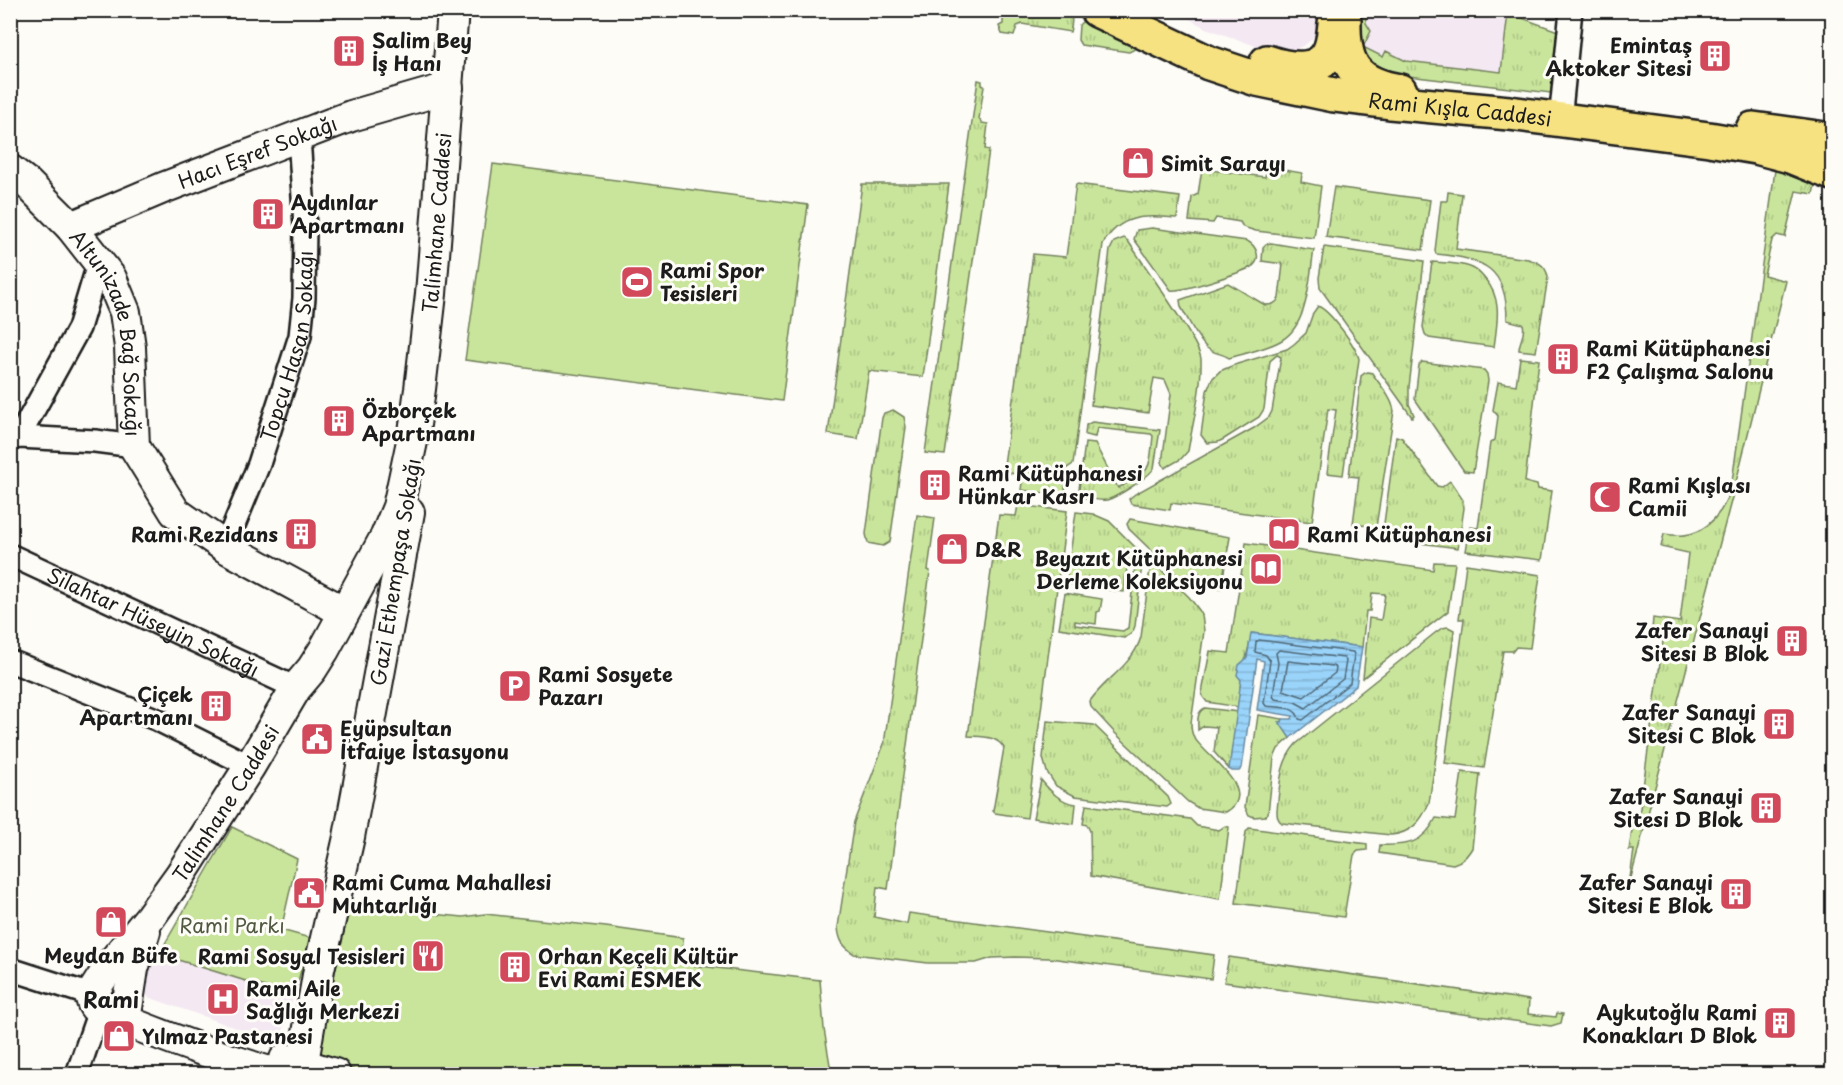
<svg xmlns="http://www.w3.org/2000/svg" width="1843" height="1085" viewBox="0 0 1843 1085" font-family="'Playpen Sans',sans-serif">
  <defs>
    <pattern id="grass-tufts" width="24" height="20" patternUnits="userSpaceOnUse" patternTransform="scale(1.5)"><rect width="24" height="20" fill="#c9e59b"/><path d="M3 7l-1-3M5 7V3M7 7l1-3M15 17l-1-3M17 17v-4M19 17l1-3" fill="none" stroke="#acc485"/></pattern>
    <pattern id="water-rules" width="6" height="5" patternUnits="userSpaceOnUse" patternTransform="scale(1.5)"><rect width="6" height="5" fill="#9ad4fa"/><path d="M0 2.5h6" fill="none" stroke="#84b5d6"/></pattern>
  </defs>
  <rect width="100%" height="100%" fill="#fdfcf7"/>
  <filter id="ink" filterUnits="userSpaceOnUse"><feTurbulence type="fractalNoise" baseFrequency=".0167" numOctaves="2"/><feDisplacementMap in="SourceGraphic" scale="12" xChannelSelector="R" yChannelSelector="G"/><feConvolveMatrix kernelMatrix="1 2 1 2 8 2 1 2 1" color-interpolation-filters="sRGB"/></filter>
  <g filter="url(#ink)">
    <path fill="#f4e8f2" d="M1174 11H1318L1317 28 1313 38 1306 44 1291 52 1275 51 1250 44 1206 28Z
      M1350 11H1501L1558 31 1551 93 1408 76 1368 68Z
      M159 954 294 996 279 1043 148 997 145 993 142 986 143 979Z"/>
    <path fill="url(#grass-tufts)" stroke="#72805c" stroke-width="1.5" d="M1018 11H1066C1074 16 1072 23 1070 32L1022 24 1017 26 1014 36 1002 34 999 26 1003 24V19Z
      M1350 11H1365L1366 23 1371 31 1363 47 1383 57 1386 51 1406 61 1501 72 1508 13 1558 31 1551 93 1408 76 1368 68Z
      M1084 20 1136 45 1135 49 1129 52 1081 45 1078 40 1079 25Z
      M978 80 982 81V85L984 86 979 119 982 123 988 124 985 149 989 150 945 455 925 453Z
      M1267 167 1302 173 1301 182 1321 186 1314 238 1256 231 1243 227 1240 222 1216 218 1213 223 1189 221 1192 197 1198 194 1202 169 1265 177Z
      M1775 170 1815 185 1813 194 1796 191 1785 237 1777 235 1772 240 1764 275 1786 281 1734 490 1629 885 1634 850H1629L1634 817 1639 816 1664 634 1652 630 1653 618 1680 622 1688 553 1661 547 1664 534C1670 535 1677 536 1684 535 1708 533 1724 510 1731 489Z
      M862 184H949L923 377 869 371 858 439 828 434Z
      M1076 184 1180 197 1177 218C1145 216 1121 213 1103 244L1073 464 1067 468 1065 489 1068 492V496L1021 490 1023 475 1003 472 1033 254 1066 257Z
      M1334 187 1430 200 1423 250 1326 237Z
      M1448 192 1462 194 1456 249 1528 259C1538 262 1546 265 1548 277L1536 352 1519 350C1519 341 1526 334 1523 324L1507 320C1507 267 1484 259 1436 254L1435 251 1441 201H1447Z
      M1152 228 1247 241C1256 245 1263 260 1251 267 1240 273 1182 292 1171 290L1134 239 1137 230Z
      M1124 238 1128 241C1141 261 1200 343 1201 359 1202 388 1193 422 1188 451L1181 459 1165 468 1162 463 1171 394 1165 380 1154 378 1148 413 1091 405 1110 250 1114 242Z
      M1271 243 1314 250C1309 277 1309 324 1282 340 1267 349 1246 353 1229 358 1222 353 1214 354 1207 348 1197 339 1188 319 1181 307L1180 300 1228 283 1265 305C1272 305 1276 304 1279 298L1283 264 1262 261 1263 247 1266 244Z
      M1324 247 1424 261 1409 387V404L1414 415 1412 417 1320 288 1319 278Z
      M1432 262C1444 263 1459 263 1470 267 1476 269 1481 274 1485 279 1503 299 1497 323 1494 347L1429 338 1425 334 1423 327Z
      M1318 306C1330 311 1356 346 1359 359L1343 475 1327 473 1336 410 1328 409 1312 522 1171 503 1170 510 1131 504 1129 499 1135 494 1254 428 1269 417 1272 411 1281 357 1277 355 1270 361 1264 409 1259 417 1224 439 1218 442 1207 443 1201 435 1207 391 1212 379 1220 371 1234 365 1287 349 1294 344 1306 333 1313 313Z
      M1520 358 1539 360 1525 482 1537 485 1538 489 1552 491 1542 560 1466 551 1470 527 1478 528 1490 443 1495 440 1498 416 1493 410 1498 382 1516 385Z
      M1422 362 1484 370 1487 374 1488 381 1473 472 1464 471 1415 399 1419 365Z
      M1368 372 1372 373C1380 385 1392 398 1394 411L1376 527 1353 524 1359 477 1349 476 1361 376 1365 373Z
      M893 410 904 417 906 427 890 542 883 546 868 543 866 534 882 418 884 413Z
      M1092 422 1160 430 1154 468C1149 477 1117 497 1107 500 1099 501 1086 498 1078 497L1085 443 1095 444 1118 488C1151 470 1149 474 1153 436L1151 434 1097 428 1095 437 1085 435 1086 425Z
      M1396 436 1402 438 1437 486 1442 487 1450 481 1463 500 1464 508 1458 548 1382 538Z
      M1018 505 1067 511 1027 818 995 813 993 811 1004 748C996 735 981 737 968 736L999 515 1016 516Z
      M1076 512 1093 514 1109 521 1143 555 1135 626C1133 632 1131 635 1124 638L1059 628 1065 593 1102 599 1100 611 1097 612 1096 624 1075 621V625L1123 631 1128 628 1135 566 1127 567 1124 592 1066 584Z
      M917 515 935 518 928 570 930 571 888 889 877 887 874 917 907 924 909 913 1214 955 1211 979 1049 958 1015 957 992 958 976 963H928L854 954C843 946 839 941 838 927L854 822 884 744Z
      M1130 519 1230 537 1221 589 1213 588 1199 573 1191 572 1182 580 1129 529 1127 524Z
      M1246 543 1433 570 1434 562 1455 563 1448 611 1363 678 1369 618 1381 620 1385 594 1372 593 1370 611H1366L1362 647 1252 633 1241 679 1238 707 1207 702 1203 697 1202 693 1210 651 1229 653Z
      M1155 564 1189 597 1199 610 1202 615 1204 631 1191 723C1191 728 1191 733 1194 737 1203 755 1263 791 1226 812L1198 808 1188 802 1115 733 1091 707 1090 701C1106 678 1133 665 1141 637L1150 569Z
      M1466 564 1540 575 1530 648 1516 647 1513 651H1503L1484 768 1445 763 1464 619H1459Z
      M1448 627 1454 630 1453 641 1429 803C1421 822 1411 833 1391 835L1282 823C1277 819 1277 816 1277 810 1280 786 1279 763 1296 744L1435 633 1442 628Z
      M1205 708 1238 712 1229 769 1214 752 1217 727 1204 726 1198 730C1198 722 1196 712 1205 708Z
      M1258 715 1283 719 1282 722H1280L1290 738 1278 749 1274 758 1268 813 1265 816 1254 817 1249 815 1245 807Z
      M1047 721 1094 725 1168 797 1171 804 1167 807 1075 796 1056 786 1047 772 1043 758Z
      M1462 772 1480 774 1472 848C1467 856 1463 861 1453 864L1379 853 1380 845C1407 846 1423 844 1436 818L1455 820Z
      M1041 780C1051 792 1060 802 1076 804L1074 824 1033 818Z
      M1086 805 1190 819 1197 826 1219 830 1225 826 1229 827 1220 899 1091 876 1090 831 1087 825 1083 824Z
      M1249 828 1367 844V850L1358 851 1354 855 1344 917 1236 903 1246 832Z
      M1229 957 1529 1000 1528 1014 1556 1017 1557 1013 1563 1014 1561 1023 1551 1026 1224 982Z"/>
    <path fill="#c9e59b" stroke="#72805c" stroke-width="1.5" d="M493 164 808 205 782 401 465 360Z
      M232 827 297 859 281 930 310 938 294 996 159 954Z
      M350 904 374 908 463 917 485 914 606 927 683 938 682 964 820 980 824 1029 831 1071 830 1074H369L316 1058Z"/>
    <path fill="url(#water-rules)" stroke="#688aa1" stroke-width="1.5" d="M1251 633 1362 647 1356 686 1290 738 1279 722H1282L1283 719H1292L1293 716 1257 710 1264 661 1257 659 1242 768 1239 771H1232L1229 769 1241 680 1237 675 1239 665 1247 658Z"/>
    <g fill="none" stroke-linecap="round" stroke-linejoin="round">
      <path stroke="#4e6675" stroke-width="1.5" d="M1259 640 1353 652 1354 655 1350 683 1303 720 1299 719C1296 705 1278 708 1266 706L1264 703 1270 661 1266 655 1255 652 1256 642Z
        M1279 650 1344 658 1346 661 1343 679 1306 708 1295 702 1275 699 1273 696 1278 663 1276 653Z
        M1288 661 1333 666 1336 668 1335 673 1304 697 1283 690Z"/>
      <defs>
        <g id="street">
          <path d="M1560 121 1571 10"/>
          <path d="M19 437 79 328 99 261"/>
          <path d="M10 439 19 437 95 441 134 446"/>
          <path id="s1" d="M225 547 259 464 300 336 304 298 305 226 299 137"/>
          <path id="s2" d="M10 555 296 688"/>
          <path d="M10 661 158 720 250 766"/>
          <path d="M10 969 91 995"/>
          <path d="M77 1074 99 1011"/>
        </g>
        <g id="secondary">
          <path id="s3" d="M10 170 28 184 71 227 111 278 125 312 130 347 134 446 175 512 225 547 344 612"/>
          <path id="s4" d="M71 227 163 188 351 116 448 88"/>
          <path d="M118 1017 127 1008 133 969 145 931"/>
          <path d="M285 1059 335 1074"/>
          <path id="s5" d="M276 1074C222 1058 173 1040 121 1019 114 1016 106 1016 99 1011 94 1007 91 1001 91 995L111 964 150 917 181 874 250 766 296 688 312 669 324 650 386 536 398 507 414 432 420 389 431 294 453 10"/>
          <path d="M301 1074 319 969 349 837 409 512"/>
        </g>
        <g id="primary">
          <path id="s6" d="M1097 10 1209 63 1257 79 1334 95 1390 102 1509 113 1709 139 1756 147 1790 156 1832 173"/>
          <path d="M1344 20C1343 64 1354 84 1400 91"/>
          <path d="M1267 62C1290 70 1324 76 1332 44 1335 33 1334 21 1338 10"/>
          <path d="M1753 129 1832 140"/>
        </g>
      </defs>
      <use href="#street" stroke="#1c1c1c" stroke-width="26"/>
      <use href="#secondary" stroke="#1c1c1c" stroke-width="34"/>
      <use href="#primary" stroke="#1c1c1c" stroke-width="38"/>
      <use href="#street" stroke="#fdfcf7" stroke-width="21"/>
      <use href="#secondary" stroke="#fdfcf7" stroke-width="30"/>
      <use href="#primary" stroke="#f7e281" stroke-width="33"/>
    </g>
  </g>
  <defs>
    <symbol id="building-square" viewBox="-11 -11 22 22"><rect x="-9" y="-9" width="18" height="18" rx="4" fill="#d1495b" stroke="#fdfcf7"/><path d="M-4-6H4V6H1V3H-1V6H-4ZM-2.5-4.3h1.7v1.8h-1.7ZM.8-4.3h1.7v1.8H.8ZM-2.5-1h1.7V.8h-1.7ZM.8-1h1.7V.8H.8Z" fill="#fff"/></symbol>
    <symbol id="shop-square" viewBox="-11 -11 22 22"><rect x="-9" y="-9" width="18" height="18" rx="4" fill="#d1495b" stroke="#fdfcf7"/><path d="M-5-2.5h2.3a2.7 3.5 0 0 1 5.4 0H5L5.5 6h-11ZM-1.5-2.5h3a1.5 2.3 0 0 0-3 0Z" fill="#fff"/></symbol>
    <symbol id="stadium-square" viewBox="-11 -11 22 22"><rect x="-9" y="-9" width="18" height="18" rx="4" fill="#d1495b" stroke="#fdfcf7"/><path d="M0-5a6.5 5 0 1 0 0 10a6.5 5 0 1 0 0-10ZM-3.5-1.8h7v3.6h-7Z" fill="#fff"/></symbol>
    <symbol id="mosque-square" viewBox="-11 -11 22 22"><rect x="-9" y="-9" width="18" height="18" rx="4" fill="#d1495b" stroke="#fdfcf7"/><path d="M3.5-4.9A6 6 0 1 0 3.5 4.9A5 5 0 1 1 3.5-4.9Z" fill="#fff"/></symbol>
    <symbol id="library-square" viewBox="-11 -11 22 22"><rect x="-9" y="-9" width="18" height="18" rx="4" fill="#d1495b" stroke="#fdfcf7"/><path d="M-6-4Q-3-5.5-.7-3.5V5Q-3 3-6 4ZM6-4Q3-5.5 .7-3.5V5Q3 3 6 4Z" fill="#fff"/></symbol>
    <symbol id="parking-square" viewBox="-11 -11 22 22"><rect x="-9" y="-9" width="18" height="18" rx="4" fill="#d1495b" stroke="#fdfcf7"/><path d="M-3.5-5.5H1a3.5 3.5 0 0 1 0 7H-1V5.5H-3.5ZM-1-3.4V-.6H.8a1.4 1.4 0 0 0 0-2.8Z" fill="#fff"/></symbol>
    <symbol id="civic-square" viewBox="-11 -11 22 22"><rect x="-9" y="-9" width="18" height="18" rx="4" fill="#d1495b" stroke="#fdfcf7"/><path d="M-.6-6.5H3V-4.5H.6V-3L4-1V1h2V6H-6V1h2V-1L-.6-3ZM-1.2 2.5V6h2.4V2.5Z" fill="#fff"/></symbol>
    <symbol id="restaurant-square" viewBox="-11 -11 22 22"><rect x="-9" y="-9" width="18" height="18" rx="4" fill="#d1495b" stroke="#fdfcf7"/><path d="M-5-6h1v4h1v-4h1v4h1v-4h1v5L-1.5 .5V6h-2V.5L-5-1ZM5-6V6H3V1.5H1.5Q1.5-4 5-6Z" fill="#fff"/></symbol>
    <symbol id="hospital-square" viewBox="-11 -11 22 22"><rect x="-9" y="-9" width="18" height="18" rx="4" fill="#d1495b" stroke="#fdfcf7"/><path d="M-5-5h3v3.5h4V-5h3V5h-3V1.5h-4V5h-3Z" fill="#fff"/></symbol>
  </defs>
  <g fill-rule="evenodd">
    <use href="#building-square" x="330" y="32" width="38" height="38"/>
    <use href="#building-square" x="1696" y="37" width="38" height="38"/>
    <use href="#shop-square" x="1119" y="144" width="38" height="38"/>
    <use href="#building-square" x="249" y="195" width="38" height="38"/>
    <use href="#stadium-square" x="618" y="263" width="38" height="38"/>
    <use href="#building-square" x="1544" y="340" width="38" height="38"/>
    <use href="#building-square" x="320" y="402" width="38" height="38"/>
    <use href="#building-square" x="916" y="466" width="38" height="38"/>
    <use href="#mosque-square" x="1586" y="478" width="38" height="38"/>
    <use href="#building-square" x="282" y="515" width="38" height="38"/>
    <use href="#library-square" x="1265" y="515" width="38" height="38"/>
    <use href="#shop-square" x="933" y="530" width="38" height="38"/>
    <use href="#library-square" x="1247" y="550" width="38" height="38"/>
    <use href="#building-square" x="1773" y="622" width="38" height="38"/>
    <use href="#parking-square" x="496" y="667" width="38" height="38"/>
    <use href="#building-square" x="197" y="687" width="38" height="38"/>
    <use href="#building-square" x="1760" y="705" width="38" height="38"/>
    <use href="#civic-square" x="298" y="720" width="38" height="38"/>
    <use href="#building-square" x="1747" y="789" width="38" height="38"/>
    <use href="#civic-square" x="290" y="874" width="38" height="38"/>
    <use href="#building-square" x="1717" y="875" width="38" height="38"/>
    <use href="#shop-square" x="92" y="903" width="38" height="38"/>
    <use href="#restaurant-square" x="409" y="937" width="38" height="38"/>
    <use href="#building-square" x="496" y="948" width="38" height="38"/>
    <use href="#hospital-square" x="204" y="980" width="38" height="38"/>
    <use href="#building-square" x="1761" y="1004" width="38" height="38"/>
    <use href="#shop-square" x="100" y="1017" width="38" height="38"/>
  </g>
  <g text-anchor="middle" dominant-baseline="central" stroke-width="6" stroke-linejoin="round" paint-order="stroke">
    <g font-size="20" font-weight="bold" fill="#1c1c1c" stroke="#fdfcf7" text-anchor="start">
      <text x="372" y="40">Salim Bey<tspan x="372" dy="23">İş Hanı</tspan></text>
      <text x="1692" y="45" text-anchor="end">Emintaş<tspan x="1692" dy="23">Aktoker Sitesi</tspan></text>
      <text x="1161" y="163">Simit Sarayı</text>
      <text x="291" y="202">Aydınlar<tspan x="291" dy="23">Apartmanı</tspan></text>
      <text x="660" y="270">Rami Spor<tspan x="660" dy="23">Tesisleri</tspan></text>
      <text x="1586" y="348">Rami Kütüphanesi<tspan x="1586" dy="23">F2 Çalışma Salonu</tspan></text>
      <text x="362" y="410">Özborçek<tspan x="362" dy="23">Apartmanı</tspan></text>
      <text x="958" y="473">Rami Kütüphanesi<tspan x="958" dy="23">Hünkar Kasrı</tspan></text>
      <text x="1628" y="485">Rami Kışlası<tspan x="1628" dy="23">Camii</tspan></text>
      <text x="278" y="534" text-anchor="end">Rami Rezidans</text>
      <text x="1307" y="534">Rami Kütüphanesi</text>
      <text x="975" y="549">D&amp;R</text>
      <text x="1243" y="558" text-anchor="end">Beyazıt Kütüphanesi<tspan x="1243" dy="23">Derleme Koleksiyonu</tspan></text>
      <text x="1769" y="630" text-anchor="end">Zafer Sanayi<tspan x="1769" dy="23">Sitesi B Blok</tspan></text>
      <text x="538" y="674">Rami Sosyete<tspan x="538" dy="23">Pazarı</tspan></text>
      <text x="193" y="694" text-anchor="end">Çiçek<tspan x="193" dy="23">Apartmanı</tspan></text>
      <text x="1756" y="712" text-anchor="end">Zafer Sanayi<tspan x="1756" dy="23">Sitesi C Blok</tspan></text>
      <text x="340" y="728">Eyüpsultan<tspan x="340" dy="23">İtfaiye İstasyonu</tspan></text>
      <text x="1743" y="796" text-anchor="end">Zafer Sanayi<tspan x="1743" dy="23">Sitesi D Blok</tspan></text>
      <text x="332" y="882">Rami Cuma Mahallesi<tspan x="332" dy="23">Muhtarlığı</tspan></text>
      <text x="1713" y="882" text-anchor="end">Zafer Sanayi<tspan x="1713" dy="23">Sitesi E Blok</tspan></text>
      <text x="111" y="955" text-anchor="middle">Meydan Büfe</text>
      <text x="405" y="956" text-anchor="end">Rami Sosyal Tesisleri</text>
      <text x="538" y="956">Orhan Keçeli Kültür<tspan x="538" dy="23">Evi Rami ESMEK</tspan></text>
      <text x="246" y="988">Rami Aile<tspan x="246" dy="23">Sağlığı Merkezi</tspan></text>
      <text x="1757" y="1012" text-anchor="end">Aykutoğlu Rami<tspan x="1757" dy="23">Konakları D Blok</tspan></text>
      <text x="142" y="1036">Yılmaz Pastanesi</text>
    </g>
    <g font-size="20" fill="#1c1c1c" stroke="#fdfcf7">
      <text stroke="none"><textPath href="#s6" startOffset="380">Rami Kışla Caddesi</textPath></text>
      <text stroke="none"><textPath href="#s4" startOffset="201">Hacı Eşref Sokağı</textPath></text>
      <text stroke="none"><textPath href="#s5" startOffset="1072">Talimhane Caddesi</textPath></text>
      <text stroke="none"><textPath href="#s3" startOffset="200">Altunizade Bağ Sokağı</textPath></text>
      <text stroke="none"><textPath href="#s1" startOffset="212">Topçu Hasan Sokağı</textPath></text>
      <text transform="translate(395 572) rotate(-81)">Gazi Ethempaşa Sokağı</text>
      <text stroke="none"><textPath href="#s2" startOffset="158">Silahtar Hüseyin Sokağı</textPath></text>
      <text stroke="none"><textPath href="#s5" startOffset="441">Talimhane Caddesi</textPath></text>
    </g>
    <g font-size="20" fill="#505842" stroke="#fdfcf7">
      <text x="232" y="925">Rami Parkı</text>
    </g>
    <g font-size="22" font-weight="bold" fill="#1c1c1c" stroke="#fdfcf7">
      <text x="111" y="998">Rami</text>
    </g>
  </g>
  <rect width="1843" height="1085" fill="none" stroke="#fdfcf7" stroke-width="36"/>
  <rect x="18" y="18" width="1807" height="1049" fill="none" stroke="#1c1c1c" stroke-width="2" filter="url(#ink)"/>
</svg>
